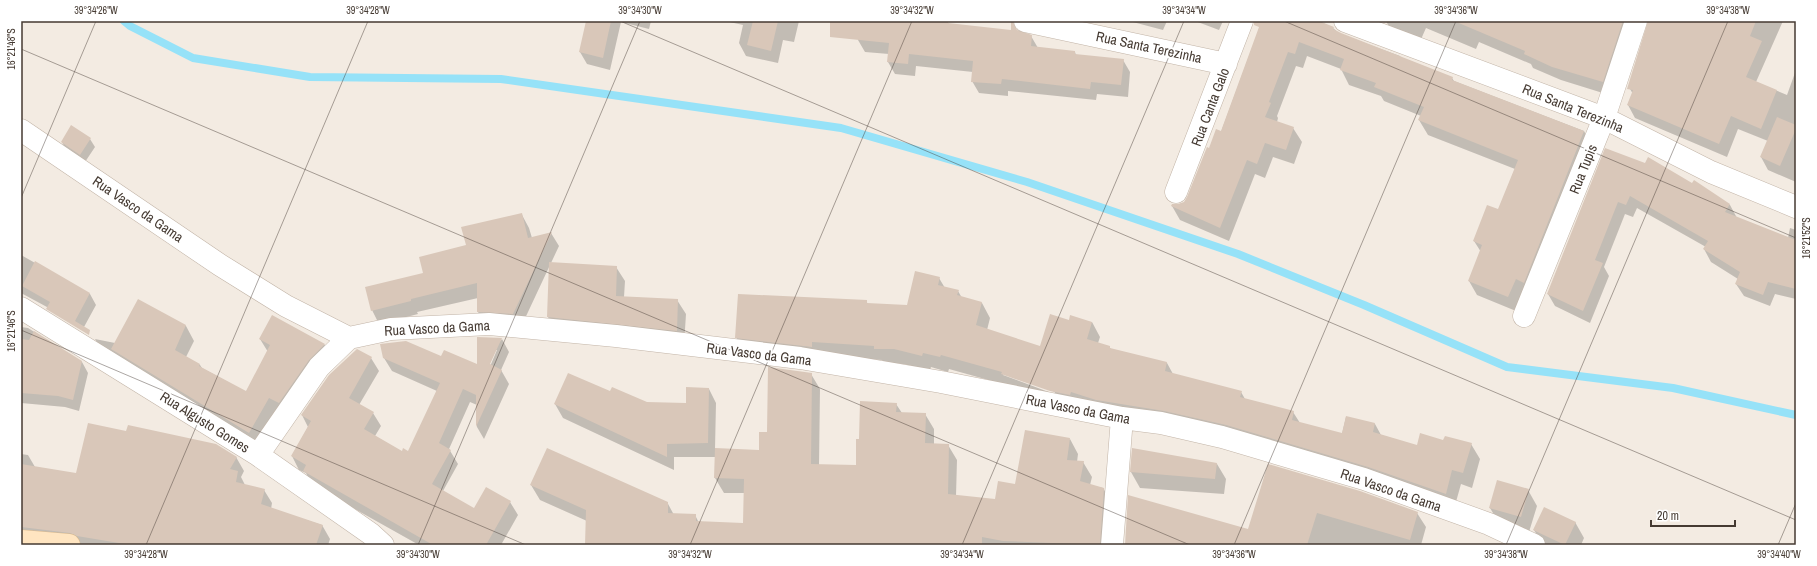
<svg xmlns="http://www.w3.org/2000/svg" width="1817" height="566" viewBox="0 0 1817 566" font-family="'Archivo Narrow',sans-serif">
  <rect width="100%" height="100%" fill="#f3ebe2"/>
  <path fill="#0003" fill-rule="evenodd" d="M587 21H651L649 29 621 22 610 70 587 64 580 52Z
    M725 21H799L794 42 783 40 778 63 746 56 739 43 743 25Z
    M859 21H947L949 24 1017 32 1031 36 1038 48 1075 52 1076 55 1123 60 1130 72 1128 97 1097 94 1096 100 1008 91V96L979 93 972 81 973 72 916 66 915 76 895 74 888 62 889 54 865 52 858 40Z
    M1129 21H1167L1163 30Z
    M1195 21H1223L1219 30Z
    M1262 21H1319L1333 28 1340 34 1400 56 1401 58 1452 78 1454 81 1584 131 1592 146 1516 311 1477 295 1469 281 1481 252 1474 241 1498 211 1515 169 1428 135 1419 120 1421 116 1384 101 1381 96 1349 85 1341 69 1307 56 1303 68 1296 66 1277 116 1278 118 1277 122 1293 128 1302 142 1294 164 1273 157 1265 178 1255 174 1229 241 1180 220 1172 206 1184 203 1188 197 1210 150 1221 132Z
    M1386 21H1627L1606 94 1561 80 1533 68 1531 64 1479 42 1476 49 1426 28 1418 46 1394 36Z
    M1659 21H1783L1756 82 1787 95 1796 70V182L1768 170 1761 157 1768 141 1738 129 1727 157 1635 118 1628 105 1633 94 1630 89Z
    M90 139 95 147 85 162 66 150 62 142Z
    M1606 149 1693 184 1694 182 1730 205 1737 218 1788 238 1790 228 1796 230V299L1775 294 1770 306 1744 296 1736 284 1738 279 1711 262 1704 249 1706 247 1637 208 1633 217 1625 214 1604 267 1609 276 1590 323 1555 306 1548 294Z
    M522 215 529 228 532 238 551 233 559 246 551 263 616 267 625 281 624 297 677 300 686 314 684 345 556 331 548 317 550 265 521 327 486 325 478 312V298L417 312 418 314 379 324 372 310 467 246Z
    M21 255 90 294 96 305 84 327 21 293Z
    M939 278 945 288 958 291 962 298 982 303 990 318 987 330 1041 348 1069 321 1092 322 1100 337 1098 343 1109 347 1111 349 1167 363 1173 374 1241 392 1245 399 1293 412 1300 423 1342 434 1346 417 1375 424 1381 435 1417 446 1444 441 1471 444 1480 459 1472 488 1461 484 1454 509 949 369 948 372 931 367 930 370 903 364 884 363 882 360 745 352 736 337 866 301 868 304 908 306ZM1003 373 1055 392 1054 394 1003 375Z
    M138 301 186 326 194 341 186 357 200 365 202 368 246 392 268 352 260 339 324 344 333 359 258 448 103 353 95 339 120 344Z
    M21 327 28 328 82 362 88 373 79 411 65 407 21 403Z
    M502 339 509 352 501 370 509 384 484 439 477 427V405L470 402 449 449 458 464 443 491 474 509 510 502 518 515 501 545H419L312 485 306 473 299 470 292 456 308 427 302 415 371 358 379 371 359 405 373 413 381 426 375 436 402 452 409 453 437 391 392 371 384 358H441L478 366ZM495 350H497L489 369 487 368Z
    M811 374 820 389 819 465 856 466 860 440 896 404 902 413 925 414 934 429V445H948L957 460 956 496 996 500 1070 439 1078 454 1077 462H1083L1092 477 1090 485 1103 488 1112 503 1109 545H586L587 521 540 500 531 485 667 502 674 515H695L699 523 744 524 745 493H724L715 478 716 457H674V470L563 418 555 404 610 393 646 403 686 404 709 389 716 403 715 449 760 451 768 433Z
    M1133 450 1217 464 1226 479 1224 494 1140 488 1131 472Z
    M21 454 28 455 35 467 77 474 236 457 244 471 241 477 245 485 264 490 272 503 271 509 322 525 330 539 328 545H72L21 540Z
    M1268 465 1417 513 1426 527 1421 545H1125L1249 531Z
    M1528 490 1537 506 1529 532 1499 523 1490 508Z
    M1575 522 1584 538 1581 545H1543L1534 530Z"/>
  <g fill="none" stroke-linecap="round" stroke-linejoin="round">
    <path stroke="#96e2f8" stroke-width="8" d="M124 21 130 26 193 58 310 77 501 79 841 128 1027 182 1238 254 1364 305 1507 367 1673 388 1796 415"/>
  </g>
  <path fill="#d9c7b9" d="M586 21H611L603 58 579 52Z
    M753 21H778L771 51 747 45Z
    M830 21H948V23L1011 30V22H1013L1017 30 1032 35 1031 46 1075 51V54L1124 59 1121 85 1091 82 1090 89 1002 79 1001 84 971 82 973 61 909 54 908 64 887 62 889 43 830 37Z
    M1254 21H1319L1334 27 1333 29 1341 33 1453 77 1452 80 1584 131 1524 283 1516 279 1508 297 1468 281 1482 245 1473 241 1487 205 1498 209 1518 160 1418 120 1424 107 1374 87 1376 83 1340 70 1344 59 1299 42 1295 54 1288 52 1269 102 1271 103 1265 117 1294 127 1286 150 1265 143 1257 164 1247 160 1220 228 1171 206 1172 204H1178L1184 202 1187 197 1207 147 1209 148 1216 129 1221 131 1259 27 1254 25Z
    M1454 21H1623L1603 82 1552 67 1524 54 1525 51Z
    M1648 21H1756L1750 36 1762 41 1746 77 1777 90 1761 129 1731 116 1719 144 1627 105 1633 90 1627 89Z
    M1777 117 1796 125V129L1780 166 1760 157Z
    M71 125 91 138 80 155 61 142Z
    M1605 148 1645 163 1648 157 1692 183 1694 180 1730 204 1725 212 1796 240V289L1768 282 1763 295 1735 284 1740 272 1703 249 1708 241 1630 196 1626 205 1618 202 1595 260 1603 263 1583 311 1547 294Z
    M522 213 528 238 552 232 513 314 477 312V283L411 299V301L371 311 365 287 423 273 419 257 466 245 461 227Z
    M35 261 90 293 75 321 90 330 89 335 46 309 50 302 22 286Z
    M549 262 617 266 616 296 678 299 677 331 547 317Z
    M915 271 940 277 938 285 959 290 957 295 982 302 976 325 1040 346 1050 314 1069 320 1070 315 1092 322 1087 339 1110 346V348L1167 362 1165 371 1242 391 1240 397 1294 411 1292 420 1342 433 1346 416 1375 423 1373 432 1417 445 1420 433 1443 440 1445 436 1472 443 1463 473 1452 470 1446 494 1368 467 1226 425 1164 411 1096 400 1071 392 1070 395 1050 391 1001 374 1002 372 941 355 940 357 923 353 922 356 894 349H874V346L812 342V347L735 338 738 294 867 300V303L907 305Z
    M138 299 186 325 175 350 200 364 199 366 246 391 270 345 259 339 272 315 325 344 309 360 279 403 269 398 249 433 111 349Z
    M34 331 82 361 73 400 58 396 21 393V339L29 340Z
    M477 337 502 338 490 364 502 370 476 427V395L463 389 439 443 451 450 432 484 474 508 486 487 511 501 486 545H433L303 471 306 465 291 456 311 421 301 415 329 375 357 349 372 357 349 398 374 412 364 429 402 451 403 448 408 451 440 383 383 358 380 344 406 341 441 356 444 350 477 364Z
    M768 367 812 373 811 464 856 465V439H859L860 401 897 403 896 412 926 413 925 443 949 444 948 494 995 499 998 481 1015 484 1025 430 1070 438 1067 460 1084 461 1080 481 1104 488 1100 545 1003 541 982 537V545H585L586 510 530 485 547 448 668 502V513L696 514V521L743 523 744 479 714 478 715 448 759 450V432H767Z
    M568 373 610 391 612 387 647 402 686 403V387L709 388 708 443 667 444V457L554 404Z
    M88 423 126 431 128 425 216 444 237 457 230 469 238 471 236 482 265 489 261 504 323 525 316 545H131L77 536 70 533 21 527V464L76 473Z
    M1132 448 1217 463 1215 479 1130 472Z
    M1268 464 1360 491 1418 512 1410 540 1317 513 1307 545H1125L1128 495 1248 529Z
    M1497 480 1529 489 1521 517 1489 508Z
    M1544 507 1576 522 1565 545 1533 530Z"/>
  <g fill="none" stroke-linecap="round" stroke-linejoin="round">
    <defs>
      <path id="street" d="M1025 21 1226 64
        M1345 21 1604 118 1711 172 1796 207
        M21 130 220 265 286 306 349 338 391 329 489 324 616 336 800 358 941 382 1122 418 1161 423 1222 437 1364 479 1489 524 1534 545
        M1176 192 1242 21
        M21 308 258 455 371 534 383 545
        M1524 316 1604 118 1636 21
        M258 455 319 367 349 338
        M1112 545 1122 418"/>
      <path id="secondary" d="M21 541 69 545"/>
    </defs>
    <use href="#street" stroke="#c2b4a7" stroke-width="23"/>
    <use href="#secondary" stroke="#dbba8e" stroke-width="23"/>
    <use href="#street" stroke="#fff" stroke-width="22"/>
    <use href="#secondary" stroke="#ffe5c1" stroke-width="22"/>
  </g>
  <path fill="none" stroke="#453a32" stroke-width="1" stroke-opacity="0.45" d="M620 21 1796 520M1284 21 1796 238M21 49 1190 545M21 198 96 21M21 330 526 545M146 545 368 21M418 545 640 21M690 545 912 21M962 545 1184 21M1234 545 1456 21M1506 545 1728 21M1778 545 1796 503"/>
  <g text-anchor="middle" dominant-baseline="central" stroke-width="4" stroke-linejoin="round" paint-order="stroke">
    <g font-size="14" fill="#453a32" stroke="#fff">
      <text transform="translate(1149 47) rotate(12)">Rua Santa Terezinha</text>
      <text transform="translate(1210 107) rotate(-69)">Rua Canta Galo</text>
      <text transform="translate(1573 108) rotate(22)">Rua Santa Terezinha</text>
      <text transform="translate(1583 169) rotate(-68)">Rua Tupis</text>
      <text transform="translate(138 209) rotate(34)">Rua Vasco da Gama</text>
      <text transform="translate(437 328) rotate(-3)">Rua Vasco da Gama</text>
      <text transform="translate(759 354) rotate(7)">Rua Vasco da Gama</text>
      <text transform="translate(1078 409) rotate(11)">Rua Vasco da Gama</text>
      <text transform="translate(205 422) rotate(32)">Rua Algusto Gomes</text>
      <text transform="translate(1391 490) rotate(19)">Rua Vasco da Gama</text>
    </g>
  </g>
  <rect width="1817" height="566" fill="none" stroke="#ffffff" stroke-width="44"/>
  <path d="M1651 520v6h84v-6" fill="none" stroke="#453a32" stroke-width="2"/>
  <text x="1657" y="520" font-size="12" fill="#453a32" stroke="#ffffff" stroke-width="3" paint-order="stroke">20 m</text>
  <rect x="22" y="22" width="1773" height="522" fill="none" stroke="#453a32" stroke-width="1.5"/>
  <g font-size="10" text-anchor="middle" fill="#453a32">
    <text x="96" y="14">39°34'26"W</text>
    <text x="368" y="14">39°34'28"W</text>
    <text x="640" y="14">39°34'30"W</text>
    <text x="912" y="14">39°34'32"W</text>
    <text x="1184" y="14">39°34'34"W</text>
    <text x="1456" y="14">39°34'36"W</text>
    <text x="1728" y="14">39°34'38"W</text>
    <text transform="translate(11 49) rotate(-90)" y="4">16°21'48"S</text>
    <text transform="translate(1806 238) rotate(-90)" y="4">16°21'52"S</text>
    <text transform="translate(11 331) rotate(-90)" y="4">16°21'46"S</text>
    <text x="146" y="558">39°34'28"W</text>
    <text x="418" y="558">39°34'30"W</text>
    <text x="690" y="558">39°34'32"W</text>
    <text x="962" y="558">39°34'34"W</text>
    <text x="1234" y="558">39°34'36"W</text>
    <text x="1506" y="558">39°34'38"W</text>
    <text x="1779" y="558">39°34'40"W</text>
  </g>
</svg>
